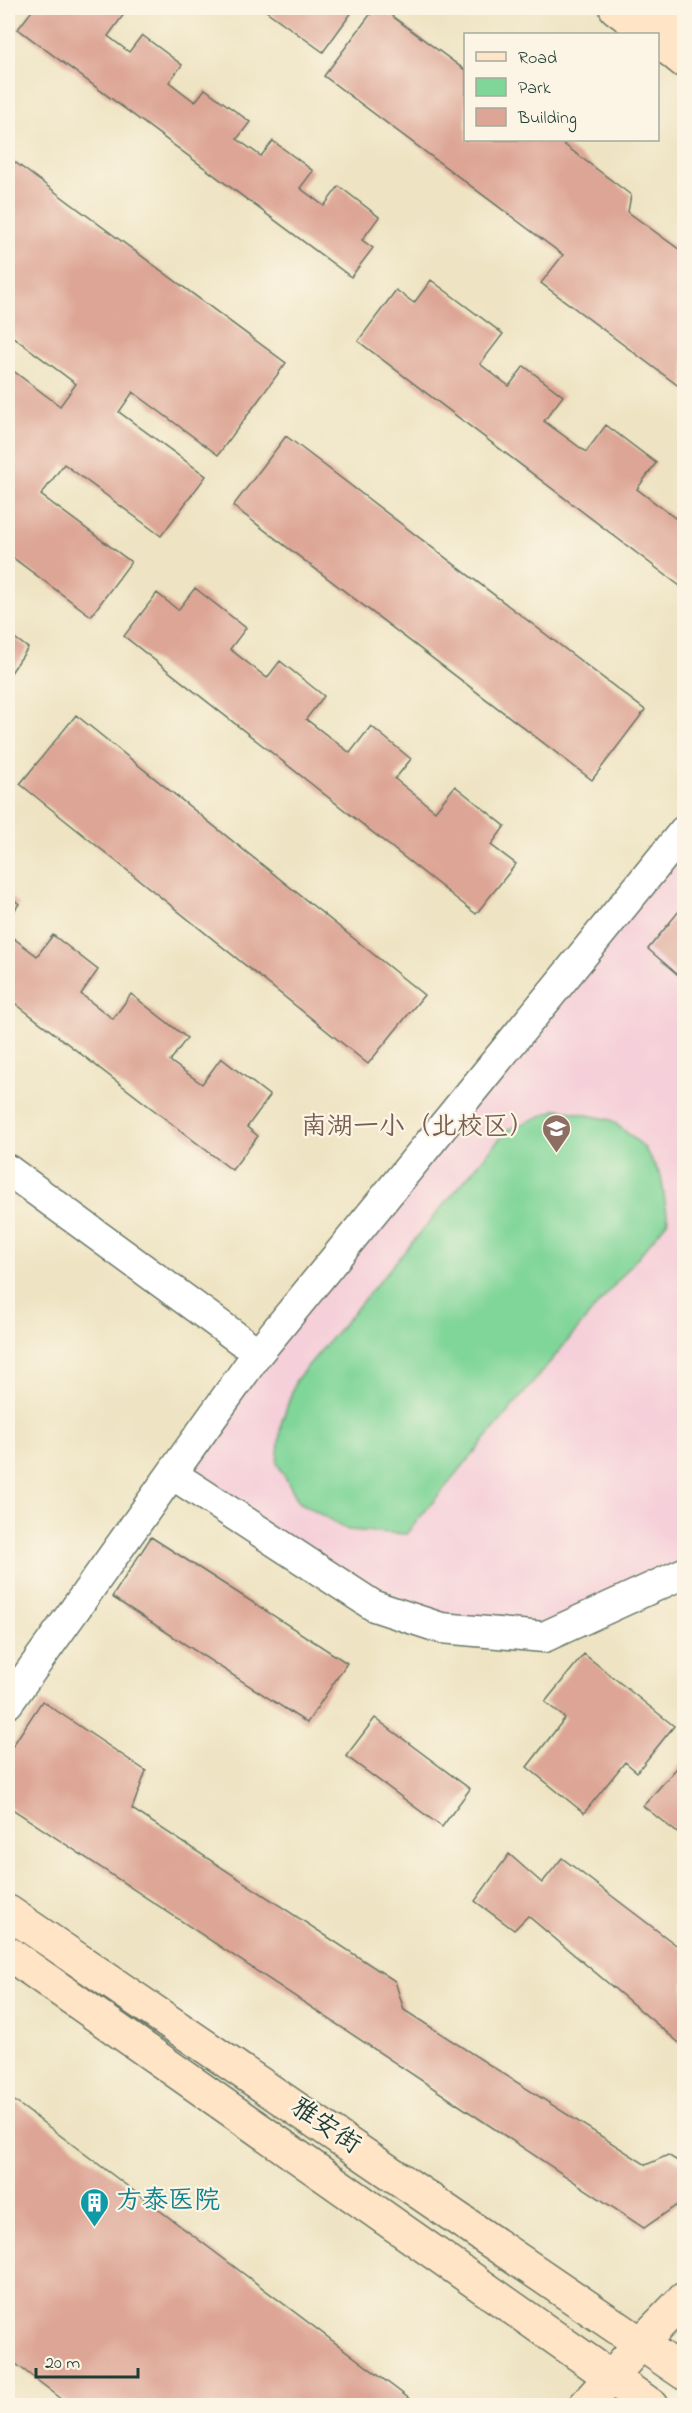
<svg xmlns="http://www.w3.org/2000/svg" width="692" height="2413" viewBox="0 0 692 2413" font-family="'Indie Flower','LXGW WenKai TC',sans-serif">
  <rect width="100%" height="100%" fill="#fcf5e5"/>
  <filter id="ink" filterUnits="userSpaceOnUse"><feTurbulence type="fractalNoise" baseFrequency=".0167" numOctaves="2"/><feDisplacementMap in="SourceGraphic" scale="12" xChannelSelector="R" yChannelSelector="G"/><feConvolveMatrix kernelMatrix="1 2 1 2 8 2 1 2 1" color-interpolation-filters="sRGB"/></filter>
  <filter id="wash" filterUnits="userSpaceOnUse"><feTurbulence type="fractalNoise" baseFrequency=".008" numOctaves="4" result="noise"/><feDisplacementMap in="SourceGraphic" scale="24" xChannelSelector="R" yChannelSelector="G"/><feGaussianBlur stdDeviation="1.35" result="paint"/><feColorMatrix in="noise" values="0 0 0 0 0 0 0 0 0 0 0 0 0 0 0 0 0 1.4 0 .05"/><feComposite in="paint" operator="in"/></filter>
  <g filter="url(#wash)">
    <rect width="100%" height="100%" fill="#eee3c2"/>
    <path fill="#f5cfd9" d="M684 833V1573L544 1637 374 1606 172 1474Z"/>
    <path fill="#80d599" stroke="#508966" stroke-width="1.5" d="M558 1109 611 1120 643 1146 661 1176 668 1221 406 1534 348 1530 299 1502 277 1463 281 1424 296 1380 507 1130Z"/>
    <g id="blocks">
      <path fill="#dda595" d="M34 8H124L127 10 108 36 129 52 142 35 182 65 169 82 195 102 205 89 250 122 237 139 261 156 273 141 313 171 300 188 324 206 339 186 379 217 362 240 373 248 351 277 18 29Z
        M262 8H355L323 52Z
        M375 8H381L466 71V140H558L631 195 628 212 684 253V390L541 283 563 255 324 76Z
        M8 157 286 363 218 455 133 392 119 412 206 476 161 536 64 464 41 495 131 562 91 616 8 554V367L60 406 76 384 8 333Z
        M431 280 503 334 480 364 509 386 524 366 563 396 544 421 586 452 606 425 656 463 637 489 675 518 684 512V589L358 341 396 290 414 303Z
        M286 436 645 710 592 780 233 506Z
        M195 588 246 628 230 649 267 678 280 661 324 696 306 719 350 753 371 726 411 759 395 779 435 811 455 786 505 826 491 845 516 864 476 914 124 636 157 593 178 610Z
        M8 633 28 648 8 677Z
        M76 715 424 995 368 1064 20 784Z
        M8 895 19 904 8 920Z
        M684 905V980L648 949Z
        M8 934 37 956 53 935 98 970 81 994 113 1019 131 994 187 1038 170 1061 202 1084 221 1058 270 1096 247 1127 258 1136 232 1170 8 998Z
        M151 1537 347 1663 307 1723 112 1597Z
        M584 1654 674 1726 637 1772 625 1762 584 1813 527 1767 565 1718 545 1702Z
        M42 1701 146 1771 132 1809 395 1981 404 2010 646 2165 668 2155 684 2165V2200L644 2228 8 1806V1753Z
        M375 1718 470 1789 442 1827 346 1756Z
        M684 1760V1838L643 1806Z
        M509 1854 542 1883 562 1858 684 1951V2047L528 1916 514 1930 475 1901Z
        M8 2096 419 2406H71L8 2358Z"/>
    </g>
  </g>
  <g filter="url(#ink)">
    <use href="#blocks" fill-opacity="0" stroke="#677766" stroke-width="1.5"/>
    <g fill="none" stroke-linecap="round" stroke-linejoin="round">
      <defs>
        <path id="minor" d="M8 1170 258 1353
          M172 1474 374 1606 441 1628 544 1637 684 1573
          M8 1703 258 1353 684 831"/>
        <path id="secondary" d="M616 8 651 34
          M665 8 684 23
          M658 40 684 61
          M8 1912 684 2373
          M8 1953 652 2406
          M585 2406 642 2342 684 2299"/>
      </defs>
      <use href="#minor" stroke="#677766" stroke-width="33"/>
      <use href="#secondary" stroke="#677766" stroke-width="36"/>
      <use href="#minor" stroke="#fff" stroke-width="30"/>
      <use href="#secondary" stroke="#ffe4c6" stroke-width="33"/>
    </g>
  </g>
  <defs>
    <symbol id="school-pin" viewBox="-11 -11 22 30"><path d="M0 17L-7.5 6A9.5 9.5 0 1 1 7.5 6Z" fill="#8d6e63" stroke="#fcf5e5"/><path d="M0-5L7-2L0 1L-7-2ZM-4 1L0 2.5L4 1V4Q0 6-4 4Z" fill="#fff"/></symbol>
    <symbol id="building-pin" viewBox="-11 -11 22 30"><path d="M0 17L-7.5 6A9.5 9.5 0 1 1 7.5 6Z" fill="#0f9aa8" stroke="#fcf5e5"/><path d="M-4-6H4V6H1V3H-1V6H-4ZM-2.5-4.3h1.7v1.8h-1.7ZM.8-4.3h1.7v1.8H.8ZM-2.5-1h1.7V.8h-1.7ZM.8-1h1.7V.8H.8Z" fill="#fff"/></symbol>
  </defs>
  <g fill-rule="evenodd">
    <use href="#school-pin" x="540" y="1112" width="33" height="45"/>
    <use href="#building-pin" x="78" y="2186" width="33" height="45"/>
  </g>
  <g text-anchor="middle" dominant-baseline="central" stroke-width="4.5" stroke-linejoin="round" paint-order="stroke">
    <g font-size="26" fill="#785e54" stroke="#fcf5e5" text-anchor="end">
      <text x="535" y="1128">南湖一小（北校区）</text>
    </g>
    <g font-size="26" fill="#1f3d34" stroke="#fcf5e5">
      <text transform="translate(325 2127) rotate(34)">雅安街</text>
    </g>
    <g font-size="26" fill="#0d838f" stroke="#fcf5e5" text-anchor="start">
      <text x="116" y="2202">方泰医院</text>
    </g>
  </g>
  <rect width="692" height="2413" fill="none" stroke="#fcf5e5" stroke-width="30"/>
  <rect x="464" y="33" width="195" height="108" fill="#fcf5e5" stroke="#a4ab9e" stroke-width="1.5"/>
  <rect x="476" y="52" width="30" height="9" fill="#ffe4c6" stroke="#a4ab9e" stroke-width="1.5"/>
  <text x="518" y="63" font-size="18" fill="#1f3d34">Road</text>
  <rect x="476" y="78" width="30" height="18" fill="#80d599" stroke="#a4ab9e" stroke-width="1.5"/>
  <text x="518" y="93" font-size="18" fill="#1f3d34">Park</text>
  <rect x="476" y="108" width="30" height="18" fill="#dda595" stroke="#a4ab9e" stroke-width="1.5"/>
  <text x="518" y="123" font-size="18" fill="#1f3d34">Building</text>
  <path d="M36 2368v9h102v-9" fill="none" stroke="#1f3d34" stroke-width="3"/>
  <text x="45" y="2368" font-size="18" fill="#1f3d34" stroke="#fcf5e5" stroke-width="4.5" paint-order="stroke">20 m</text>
</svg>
